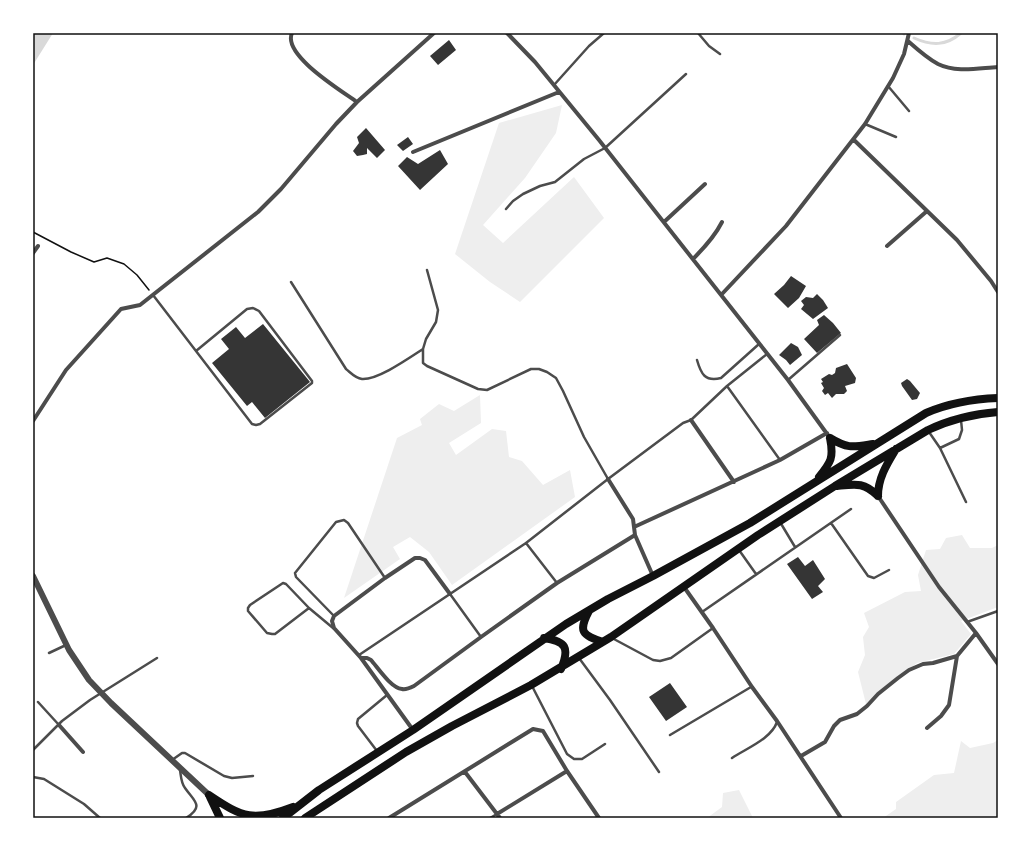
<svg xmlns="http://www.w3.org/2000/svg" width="1031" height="851" viewBox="0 0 1031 851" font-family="Arial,sans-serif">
  <rect width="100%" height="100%" fill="#fff"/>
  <path fill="#eee" d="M562 105 556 133 525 178 483 225 503 243 574 177 604 218 520 302 490 282 455 254 499 123Z
    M480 395 481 423 449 443 456 455 492 429 506 431 509 457 522 461 543 485 570 470 575 497 452 585 429 552 410 537 393 547 400 559 344 598 397 438 422 425 420 419 439 404 454 411Z
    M962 535 970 548H992L998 545V607L961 621 971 634 954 654 917 663 866 704 858 672 865 655 863 637 869 627 864 613 905 592 921 591 918 575 926 550 940 549 946 538Z
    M998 740V818H883L896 809V802L934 775 954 773 961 741 970 748 993 743Z
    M739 790 753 818H707L722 807 723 793Z"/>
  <path fill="#d9d9d9" d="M33 33H53L33 65Z"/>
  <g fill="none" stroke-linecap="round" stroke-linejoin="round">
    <path stroke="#d9d9d9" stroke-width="3" d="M903 33 904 34
      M914 38C932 46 946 46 961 33"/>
  </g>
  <path fill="#353535" d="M449 40 456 50 438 65 430 56Z
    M366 128 385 150 377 158 367 148V154L363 155 357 156 353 151 359 143 357 137Z
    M408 137 413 144 403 151 397 145Z
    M440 150 448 164 420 190 398 166 407 157 418 164Z
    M791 276 806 286 799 298 788 308 774 294 784 285Z
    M817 294 823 300 828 308 813 319 801 309 804 305 801 301 806 297 813 298Z
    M824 315 833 323 841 333 817 353 804 339 819 325 817 320Z
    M263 324 310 382 265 418 252 402 247 406 212 363 229 349 221 339 236 327 245 338Z
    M791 343 798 347 802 355 790 365 786 360 779 355Z
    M847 364 856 378 855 383 845 386 847 391 844 394H836L832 398 828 393 825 395 822 391 824 388 821 383 823 382 821 379 829 374 832 375 835 373 836 368Z
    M907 379 910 381 920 393 917 399 912 400 902 386 901 383Z
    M798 557 805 566 813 560 825 579 818 586 823 592 812 599 787 564Z
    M670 683 687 707 666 721 649 697Z"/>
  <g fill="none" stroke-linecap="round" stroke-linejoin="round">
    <path stroke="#111" stroke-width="1.5" d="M33 232 71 252 94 262 107 258 124 264 137 275 149 290"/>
    <path stroke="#4c4c4c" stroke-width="2.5" d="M698 33 709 46 720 54
      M554 85 589 46 604 33
      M888 86 909 111
      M865 124 896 137
      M506 209 513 201 523 194 540 186 555 182 584 159 605 148 686 74
      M427 270 438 310 436 322 426 339 423 349V363L427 366 478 389 487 390 531 369H539L547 372 556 378 563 391 584 437 608 479
      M291 282 346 369C351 373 355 378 362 379 378 380 409 358 423 349
      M153 295 252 424 256 425 260 424 312 383V381L259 311 253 308 247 309 196 351
      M697 360C701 374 705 382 721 378L759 344
      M788 380 840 335
      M727 386 780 460
      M929 432 940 448 966 502
      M940 448 959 439 962 430 961 420
      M780 522 795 547
      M831 523 868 576 874 578 889 570
      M526 543 557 583
      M739 550 756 574
      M450 594 481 637
      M309 608 275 634H272L267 633 248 611V608L250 605 283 583 286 584 309 608 333 628
      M702 612 851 509
      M334 616 296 577 295 573 336 522 344 520 348 523 385 578
      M967 622 998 611
      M612 638 653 660 660 661 671 658 713 628
      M49 653 66 645
      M359 655 526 543 608 479 683 423 691 420 727 386 767 354
      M579 658 610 700 659 772
      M532 686 567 754 574 759H582L605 744
      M38 702 59 725
      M670 735 751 687
      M33 750 62 721 90 700 157 658
      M377 751 358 726 357 723 358 719 387 695
      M732 758C747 748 771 739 777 722
      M172 760 182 753H185L224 776 232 778 253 776
      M180 770C181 776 181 783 185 788 194 801 205 806 186 818
      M33 777 44 779 84 804 100 818
      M490 818 497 814"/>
    <path stroke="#4c4c4c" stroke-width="4" d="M292 33C282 55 342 91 357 102
      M507 33 535 62 599 140 788 380 830 438
      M908 41C917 49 927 58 938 64 956 73 979 68 998 67
      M854 140 957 240 991 281 998 292
      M413 152 559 92
      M664 222 705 184
      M887 246 927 211
      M33 253 38 246
      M693 259C705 247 715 236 722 222
      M722 294 786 226 865 124 893 78 904 54 909 33
      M691 420 734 482
      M33 421 66 370 121 309 140 305 258 212 281 189 336 124 357 102 434 33
      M608 479 633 519 635 535
      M878 496 939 587 976 633 998 664
      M634 527 780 460 827 433
      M684 587 713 628 752 687 777 721 841 818
      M450 594 425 560 420 558H415L385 578 334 616 332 621 334 628 361 658H367L371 660C378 668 391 688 402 689 406 690 410 688 414 686L481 637 557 583 635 535 653 576
      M361 658 413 730
      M59 725 83 752
      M927 728 941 716 949 705 957 656
      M801 756 825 742 834 726 840 720 857 714 867 706 878 694 898 678 909 670 923 664 933 663 957 656 976 633
      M465 772 500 818
      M497 814 567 771
      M389 818 533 729 543 731 567 771 599 818"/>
    <path stroke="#4c4c4c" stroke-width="6" d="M33 576 69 650 89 680 111 703 209 795"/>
    <path stroke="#111" stroke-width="8" d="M830 438C848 449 853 447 873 444
      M819 477C831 462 834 458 830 438
      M837 486C856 484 864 482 878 496
      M878 496C878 478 887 464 896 449
      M589 611C578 632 582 635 603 642
      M544 638C566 641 570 648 561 669
      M209 795C243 818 254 822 293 807
      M210 797 220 818
      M283 818 319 790 413 730 566 624 608 599 653 576 750 523 926 413C949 403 973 399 998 398
      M305 818 406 752 452 726 531 685 611 637 758 535 835 486 928 430C951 419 973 414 998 412"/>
  </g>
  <rect width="1031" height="851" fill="none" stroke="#ffffff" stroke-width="68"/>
  <rect x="34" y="34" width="963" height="783" fill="none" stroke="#111" stroke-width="1.5"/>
</svg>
